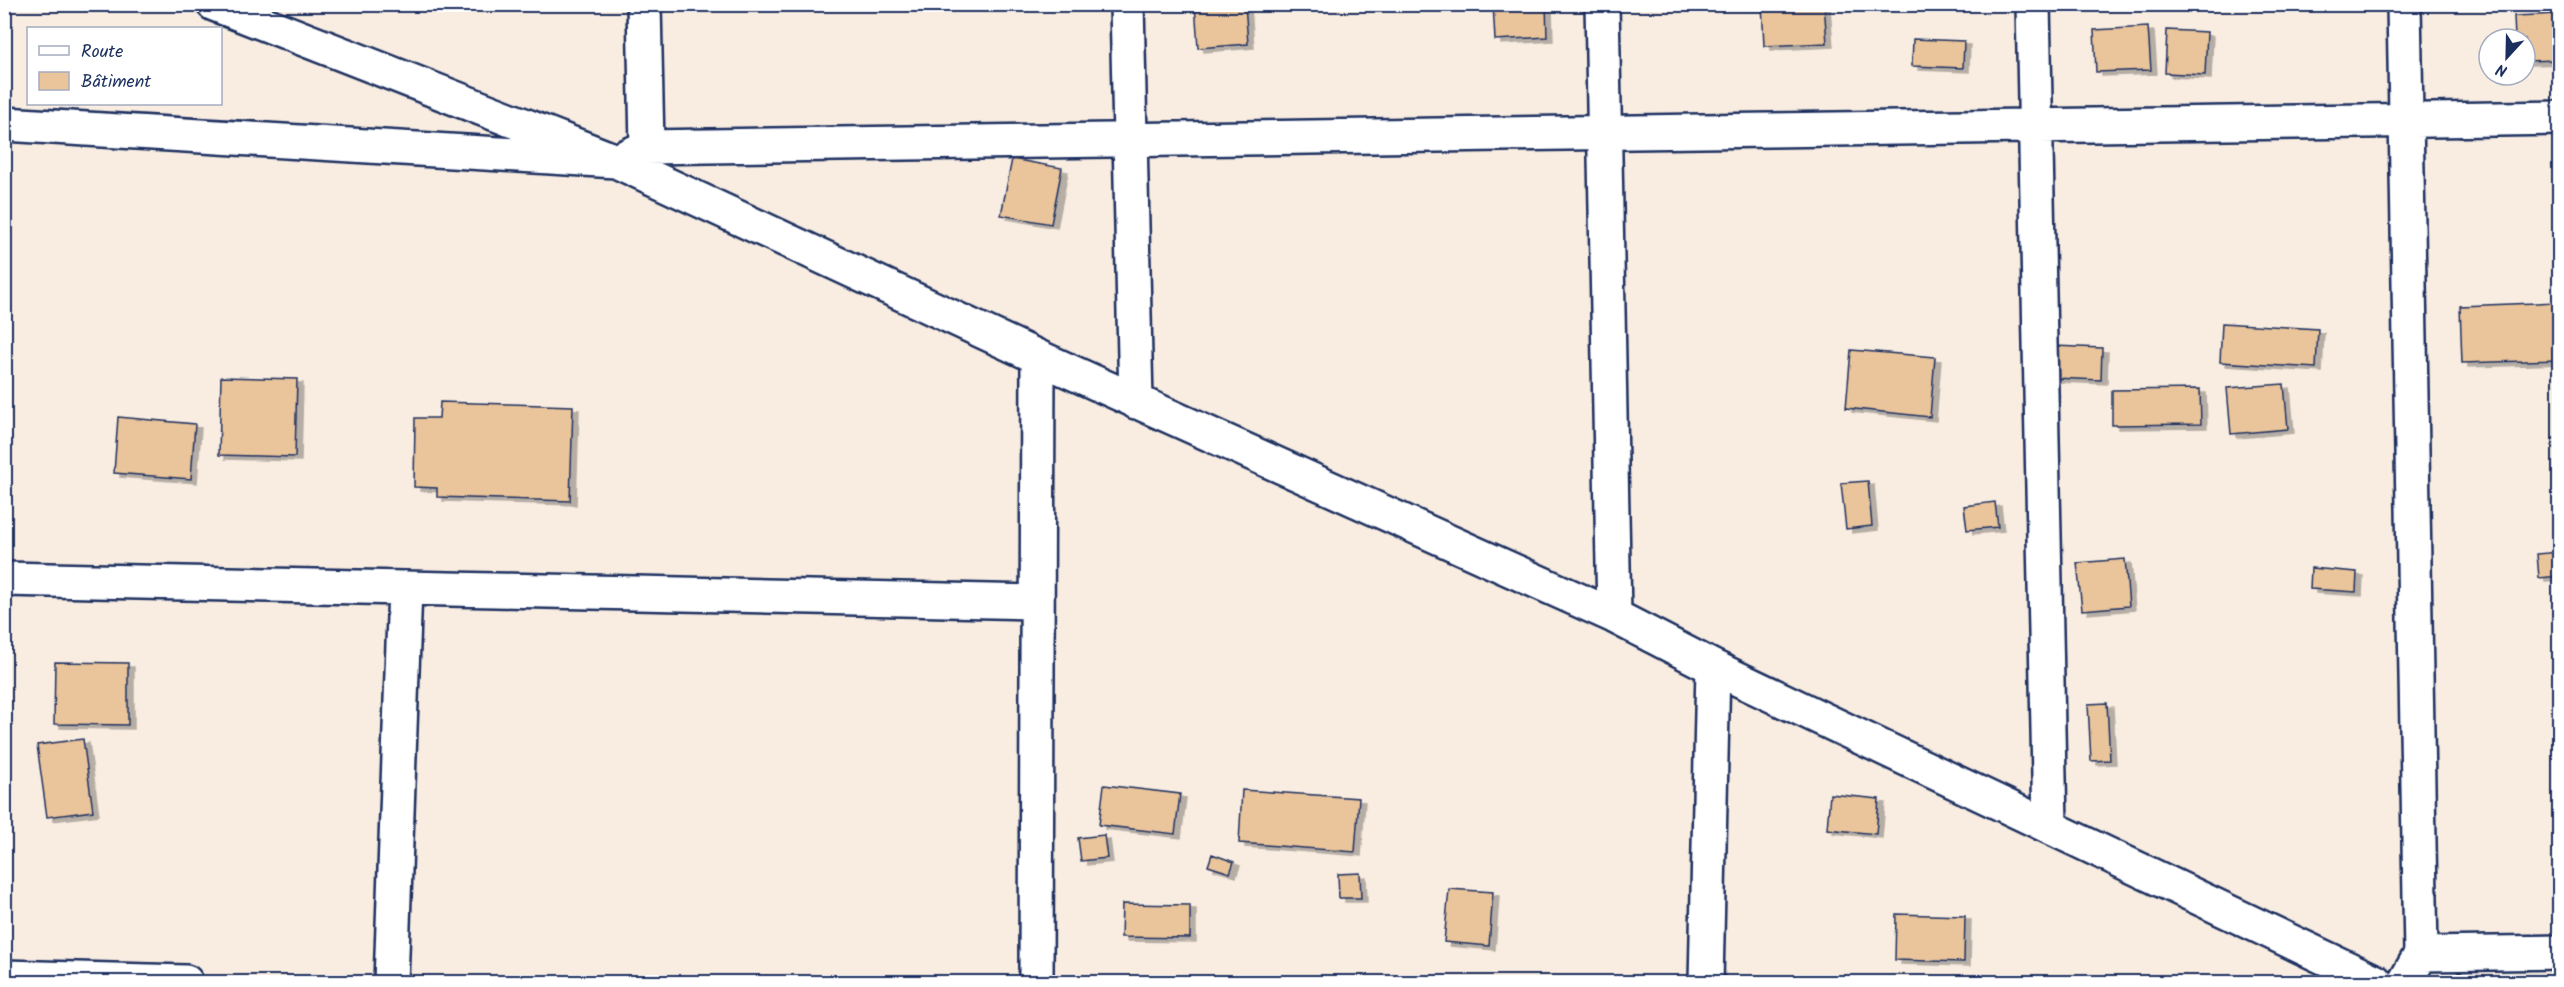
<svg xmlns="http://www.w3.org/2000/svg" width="2564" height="987" viewBox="0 0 2564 987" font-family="Kalam,sans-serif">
  <defs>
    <filter id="shadow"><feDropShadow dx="6" dy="4" stdDeviation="0" flood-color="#0004"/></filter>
  </defs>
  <rect width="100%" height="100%" fill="#f9ede1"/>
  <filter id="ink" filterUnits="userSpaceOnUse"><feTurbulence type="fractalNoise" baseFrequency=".0167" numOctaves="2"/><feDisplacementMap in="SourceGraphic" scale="12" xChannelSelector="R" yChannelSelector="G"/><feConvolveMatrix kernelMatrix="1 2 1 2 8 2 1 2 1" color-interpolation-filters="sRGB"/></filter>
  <g filter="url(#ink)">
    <path fill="#eac49a" stroke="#1b2f5e" stroke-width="1.5" filter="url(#shadow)" d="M1195 4H1245L1248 44 1198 48Z
      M1493 4H1546L1547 37 1495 40Z
      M1762 4H1824L1827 43 1764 46Z
      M2560 14V60L2525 61V39H2515L2514 16Z
      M2148 27 2151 70 2096 72 2094 30Z
      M2167 30 2207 32 2205 75 2165 73Z
      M1913 39 1964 41 1963 68 1912 66Z
      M1012 159 1062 168 1051 224 1001 215Z
      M2560 302V360L2462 363 2460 306Z
      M2222 323 2318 329 2316 368 2220 362Z
      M2054 346 2102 348 2101 380 2053 378Z
      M1851 350 1935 357 1930 417 1846 408Z
      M221 377 297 379 295 457 219 455Z
      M2284 384 2288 429 2231 434 2227 388Z
      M2200 389 2201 424 2112 425V390Z
      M440 402 573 406 570 501 437 497V488L414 487 415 418H439Z
      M118 417 195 424 191 479 114 473Z
      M1868 481 1872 526 1846 529 1841 483Z
      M1995 502 1998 527 1967 530 1964 506Z
      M2560 552V576L2539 578 2537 554Z
      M2125 559 2129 606 2082 610 2077 563Z
      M2311 568 2357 572 2356 592 2310 589Z
      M55 662 128 663V725L54 724Z
      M2107 703 2110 760 2091 761 2088 704Z
      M83 739 93 811 47 817 37 745Z
      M1104 785 1180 794 1175 834 1099 825Z
      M1242 790 1359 798 1355 852 1239 843Z
      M1830 794 1879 799 1876 834 1827 829Z
      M1104 835 1107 858 1081 861 1078 838Z
      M1212 854 1234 862 1230 873 1208 866Z
      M1360 873 1361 898H1339L1338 874Z
      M1449 889 1493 892 1489 946 1444 942Z
      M1122 904 1190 905V938L1121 937Z
      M1896 914 1965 916 1964 962 1895 960Z"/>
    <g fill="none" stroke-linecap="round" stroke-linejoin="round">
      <defs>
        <path id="minor" d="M214 4 616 161 1038 357 1614 616 1713 667 2376 982
          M644 4 647 147
          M1127 4 1136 402
          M1602 4 1614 616
          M2033 4 2050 826
          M2404 4 2421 954 2405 982
          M4 124 616 161 647 147 2560 118
          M4 579 1037 602
          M2421 954 2560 952
          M4 977 186 982
          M391 982 405 588
          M1036 982 1038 357
          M1706 982 1713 667"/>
      </defs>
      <use href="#minor" stroke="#1b2f5e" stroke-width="38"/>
      <use href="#minor" stroke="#fff" stroke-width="33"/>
    </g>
  </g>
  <rect width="2564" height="987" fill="none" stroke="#fff" stroke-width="24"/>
  <rect x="12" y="12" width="2540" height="963" fill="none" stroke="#1b2f5e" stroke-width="2" filter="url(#ink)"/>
  <rect x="27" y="27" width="195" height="78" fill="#ffffff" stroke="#a4acbf" stroke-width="1.5"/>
  <rect x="39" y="46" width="30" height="9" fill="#ffffff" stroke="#a4acbf" stroke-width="1.5"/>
  <text x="81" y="57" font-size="18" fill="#1b2f5e">Route</text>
  <rect x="39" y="72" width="30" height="18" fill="#eac49a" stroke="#a4acbf" stroke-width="1.5"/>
  <text x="81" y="87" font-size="18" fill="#1b2f5e">Bâtiment</text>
  <g transform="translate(2507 57) rotate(202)"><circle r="28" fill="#ffffff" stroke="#a4acbf" stroke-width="1.5"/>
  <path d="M0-4.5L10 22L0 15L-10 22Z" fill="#1b2f5e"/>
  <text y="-9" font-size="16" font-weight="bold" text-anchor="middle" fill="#1b2f5e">N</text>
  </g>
</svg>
